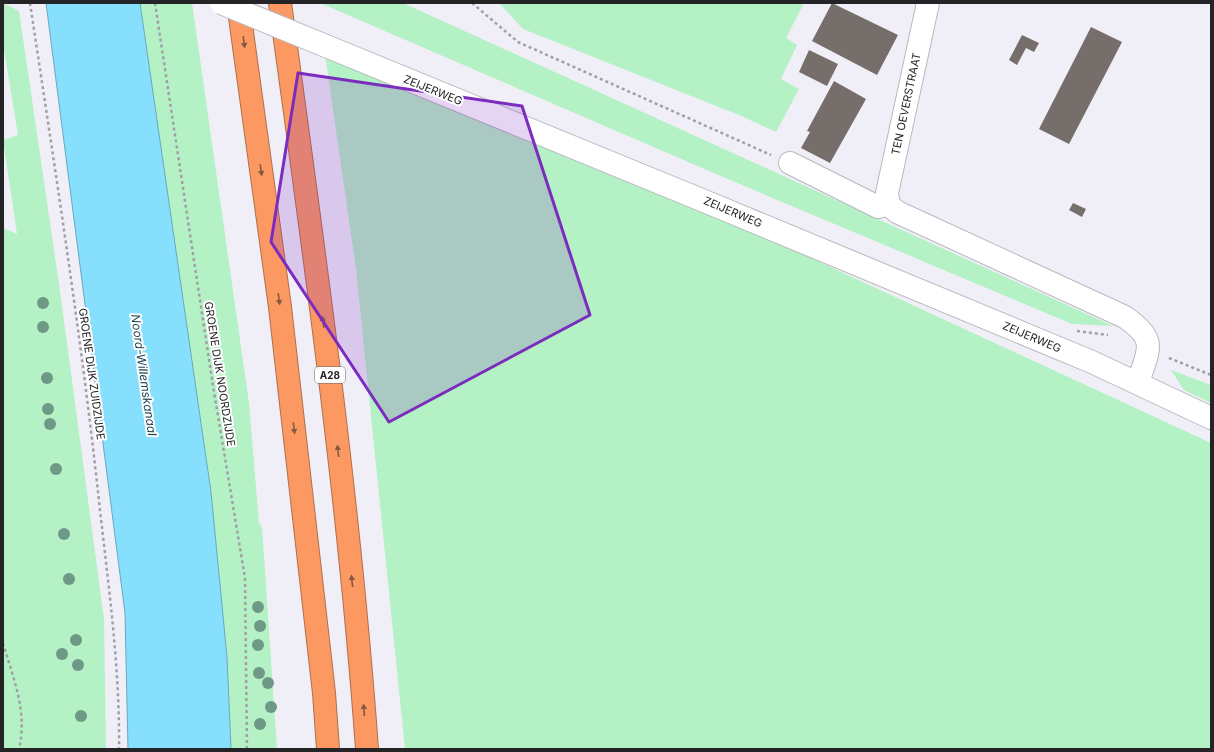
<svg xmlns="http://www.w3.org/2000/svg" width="1214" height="752" viewBox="0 0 1214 752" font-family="Inter,sans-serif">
  <rect width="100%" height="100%" fill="#f0eff8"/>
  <path fill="#b4f1c4" d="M3 3 19 11 60 291 104 619 106 749H3V228L17 234 3 140 18 135 3 44Z
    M140 3H192L249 403 259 523 262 527 277 749H231L227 657Z
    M320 3H403L1113 326 1072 324 723 177Z
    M499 3H804L786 38 797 45 781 79 799 89 776 132 739 115 523 29Z
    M325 54 707 210 1211 443V749H405L356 269Z
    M1171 370 1211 385V403L1184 390Z"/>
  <path fill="#86e0fd" stroke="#69a8bd" d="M46 3H140L211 492 227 657 231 749H128L125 613Z"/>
  <path fill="#766e6a" d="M832 3 898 35 877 75 812 41Z
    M1091 27 1122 42 1069 144 1039 129Z
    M1022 35 1039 43 1034 52 1026 48 1017 65 1009 60Z
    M809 50 838 64 827 86 799 72Z
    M834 81 866 99 830 163 801 148 810 132 807 131Z
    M1073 203 1086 209 1082 217 1069 210Z"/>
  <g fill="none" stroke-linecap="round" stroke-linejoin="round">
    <defs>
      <path id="minor" d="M326 46 709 203 1092 362 1211 418
        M790 163 878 207 889 205 897 212 1125 317C1159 341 1148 349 1138 383
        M889 205 887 193 928 3"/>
      <path id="highway" d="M238 3 280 307 324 693 328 749
        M280 3C314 251 349 499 367 749"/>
    </defs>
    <use href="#minor" stroke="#b8b8c0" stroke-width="24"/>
    <use href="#highway" stroke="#b06f4d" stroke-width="24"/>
    <path stroke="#9f9fa5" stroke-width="2.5" stroke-dasharray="3 3" stroke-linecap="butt" d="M30 3C55 169 81 334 99 501 108 583 120 666 119 749
      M155 3 213 386 245 578 247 749
      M472 3 518 42 771 155
      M1077 331 1108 335
      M1169 358 1211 375
      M3 643C13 678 28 712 19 749"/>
    <use href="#minor" stroke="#fff" stroke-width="22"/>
    <use href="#highway" stroke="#fc9862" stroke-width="22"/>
    <defs>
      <path id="minor-bridge" d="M221 3 326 46"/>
    </defs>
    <use href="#minor-bridge" stroke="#b8b8c0" stroke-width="24" stroke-linecap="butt"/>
    <use href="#minor-bridge" stroke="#fff" stroke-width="22"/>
  </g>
  <g fill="#6d9986">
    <circle cx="43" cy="303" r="6"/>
    <circle cx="43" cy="327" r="6"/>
    <circle cx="47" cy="378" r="6"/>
    <circle cx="48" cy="409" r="6"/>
    <circle cx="50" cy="424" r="6"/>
    <circle cx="56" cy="469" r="6"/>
    <circle cx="64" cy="534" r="6"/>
    <circle cx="69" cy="579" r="6"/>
    <circle cx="258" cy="607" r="6"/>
    <circle cx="260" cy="626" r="6"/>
    <circle cx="76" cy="640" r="6"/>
    <circle cx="258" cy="645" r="6"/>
    <circle cx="62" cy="654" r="6"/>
    <circle cx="78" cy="665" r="6"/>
    <circle cx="259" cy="673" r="6"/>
    <circle cx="268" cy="683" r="6"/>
    <circle cx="271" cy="707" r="6"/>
    <circle cx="81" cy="716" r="6"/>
    <circle cx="260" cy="724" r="6"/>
  </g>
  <defs><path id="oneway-solid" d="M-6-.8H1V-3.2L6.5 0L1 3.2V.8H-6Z"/></defs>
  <g fill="#855842">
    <use href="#oneway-solid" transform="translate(244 42) rotate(82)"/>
    <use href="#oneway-solid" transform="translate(261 170) rotate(82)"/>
    <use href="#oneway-solid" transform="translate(279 299) rotate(82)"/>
    <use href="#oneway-solid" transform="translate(323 322) rotate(-98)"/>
    <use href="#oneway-solid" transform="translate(294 428) rotate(83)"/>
    <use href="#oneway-solid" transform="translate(338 451) rotate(-96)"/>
    <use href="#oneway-solid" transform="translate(352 581) rotate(-96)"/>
    <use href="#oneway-solid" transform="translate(364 710) rotate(-94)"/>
  </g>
  <path fill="#7b2cbf" fill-opacity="0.2" stroke="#7b2cbf" stroke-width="3" stroke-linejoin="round" d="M298 73 522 106 590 315 389 422 271 242Z"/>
  <g text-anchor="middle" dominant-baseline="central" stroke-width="4" stroke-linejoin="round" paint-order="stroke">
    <rect fill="#fff" stroke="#666668" stroke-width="1" x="315" y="367" width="30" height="16" rx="3"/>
    <g font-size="10" font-weight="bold" fill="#242427">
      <text x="330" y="375">A28</text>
    </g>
    <g font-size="11" fill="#242427" stroke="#fff">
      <text transform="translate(433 90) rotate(22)">ZEIJERWEG</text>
      <text transform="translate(906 104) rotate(-78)">TEN OEVERSTRAAT</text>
      <text transform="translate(733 212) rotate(23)">ZEIJERWEG</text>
      <text transform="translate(1032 337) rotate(23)">ZEIJERWEG</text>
      <text transform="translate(92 374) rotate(82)">GROENE DIJK ZUIDZIJDE</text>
      <text transform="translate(220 374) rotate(81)">GROENE DIJK NOORDZIJDE</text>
    </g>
    <g font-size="12" font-style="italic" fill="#1b4451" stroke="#fff">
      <text transform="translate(144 375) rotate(82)">Noord-Willemskanaal</text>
    </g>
  </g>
  <rect width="1214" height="752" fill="none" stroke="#242427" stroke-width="8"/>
</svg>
